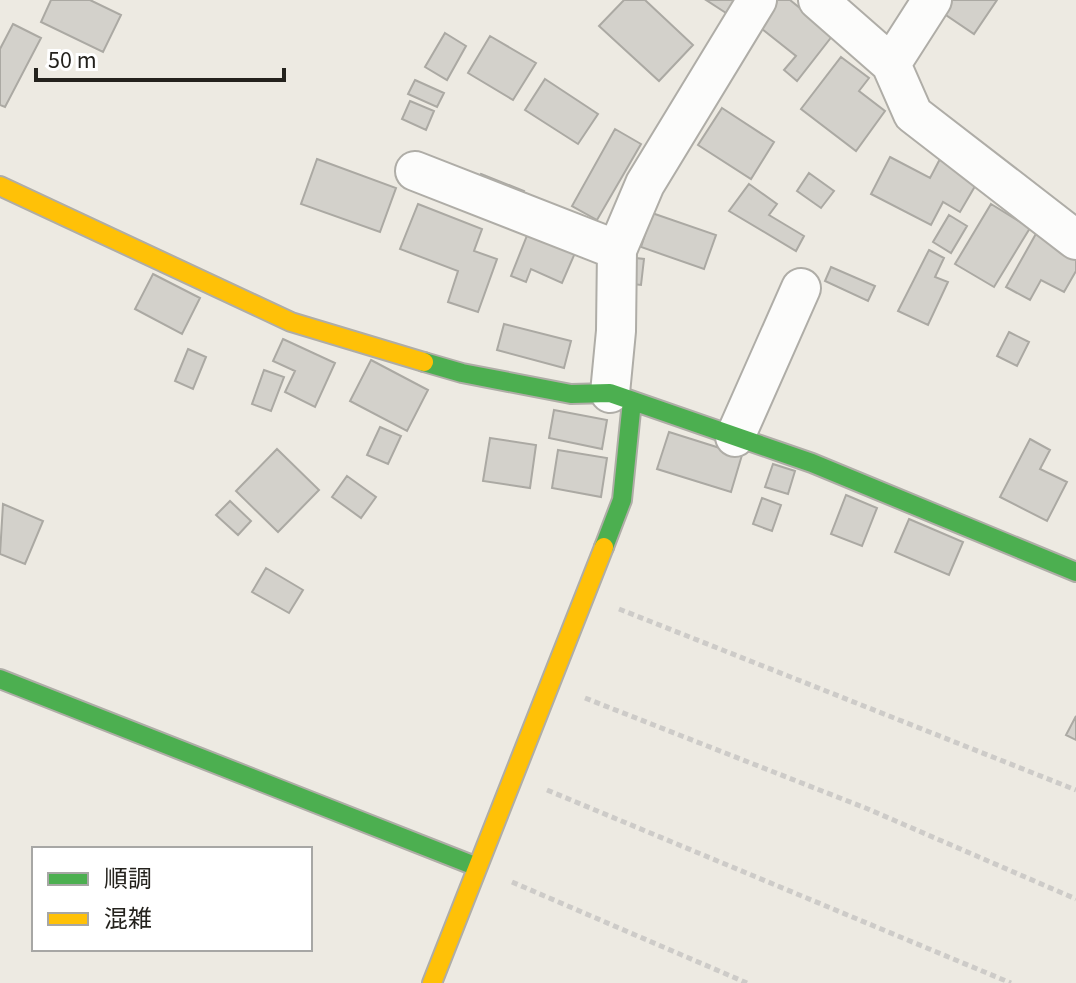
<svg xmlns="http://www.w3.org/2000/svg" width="1076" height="983" viewBox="0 0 1076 983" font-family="'Source Sans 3','Noto Sans JP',sans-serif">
  <rect width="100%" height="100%" fill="#edeae2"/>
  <path fill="#d3d1cb" stroke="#aba9a3" stroke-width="2" d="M51 0H90L121 15 103 52 41 22Z
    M624 0H645L693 45 659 81 599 26Z
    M706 0H735L726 13Z
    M777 0H790L833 35 797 81 784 70 796 56 757 25Z
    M944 0H997L974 34 937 9Z
    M13 24 41 38 5 107 0 105V49Z
    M445 33 466 46 447 80 425 67Z
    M490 36 536 63 513 100 468 73Z
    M841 57 869 78 859 91 885 111 856 151 801 109Z
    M545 79 598 114 578 144 525 110Z
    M415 80 444 93 437 107 408 94Z
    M410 101 434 111 426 130 402 119Z
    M722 108 774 142 751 179 698 145Z
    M615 129 641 144 597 220 572 206Z
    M890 157 930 178 940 159 978 181 960 212 943 202 931 225 871 194Z
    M317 159 396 188 380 232 301 204Z
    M809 173 834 191 821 208 797 191Z
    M481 174 524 191 518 206 475 189Z
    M749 184 777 204 769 215 804 236 796 251 729 211Z
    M418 204 482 229 474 251 497 259 478 312 448 302 458 271 400 249Z
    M991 204 1030 228 994 287 955 264Z
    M652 213 716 235 704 269 641 247Z
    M949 215 967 226 951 253 933 242Z
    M1037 232 1076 255V271L1064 292 1041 280 1030 300 1006 287Z
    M528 233 575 253 562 283 531 269 526 282 511 276Z
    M929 250 944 258 935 277 948 282 928 325 898 311Z
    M627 257 644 259 641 285 624 283Z
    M831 267 875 286 868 301 825 281Z
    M153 274 200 298 182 334 135 309Z
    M504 324 571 341 564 368 497 350Z
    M1009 332 1029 342 1017 366 997 356Z
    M283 339 335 363 315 407 285 392 295 371 273 361Z
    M188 349 206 357 193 389 175 381Z
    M371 360 428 390 407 431 350 401Z
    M264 370 284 377 271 411 252 404Z
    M554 410 607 420 602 449 549 438Z
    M380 427 401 436 388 464 367 455Z
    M669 432 742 455 731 492 657 469Z
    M490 438 536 445 530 488 483 481Z
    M1030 439 1050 450 1040 469 1067 482 1047 521 1000 497Z
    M277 449 319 490 278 532 236 491Z
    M558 450 607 458 601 497 552 488Z
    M773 464 795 471 788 494 765 487Z
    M347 476 376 497 361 518 332 497Z
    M846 495 877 508 862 546 831 534Z
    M762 498 781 505 772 531 753 524Z
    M230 501 251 521 238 535 216 515Z
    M3 504 43 521 25 564 0 554Z
    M909 519 963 542 949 575 895 552Z
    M266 568 303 590 289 613 252 592Z
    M1076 716V740L1066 735Z"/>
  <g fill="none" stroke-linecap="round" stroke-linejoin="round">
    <defs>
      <path id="street" d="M818 0 891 64
        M932 0 891 64 913 114 1076 240
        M415 171 617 250
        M610 393 616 331 617 250 645 184 757 0
        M735 437 801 288"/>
      <path id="fast" d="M424 362 462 373 571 394 610 393 812 463 1076 572
        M604 547 622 500 632 401
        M0 679 475 866"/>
      <path id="slow" d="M0 186 291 322 424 362
        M432 983 604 547"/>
    </defs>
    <use href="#street" stroke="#afada7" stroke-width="42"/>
    <use href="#fast" stroke="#afada7" stroke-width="22"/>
    <use href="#slow" stroke="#afada7" stroke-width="22"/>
    <path stroke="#cdcbc8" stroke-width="5" stroke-dasharray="6 4" stroke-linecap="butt" d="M619 609 1076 790
      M585 698 868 809 1076 899
      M547 790 1011 983
      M512 882 747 983"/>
    <use href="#street" stroke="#fcfcfb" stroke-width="38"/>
    <use href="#fast" stroke="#4caf50" stroke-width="18"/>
    <use href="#slow" stroke="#ffc107" stroke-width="18"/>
  </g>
  <rect x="32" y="847" width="280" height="104" fill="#ffffff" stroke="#a7a7a5" stroke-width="2"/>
  <rect x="48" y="873" width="40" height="12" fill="#4caf50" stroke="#a7a7a5" stroke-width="2"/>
  <text x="104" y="887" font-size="24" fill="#24221d">順調</text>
  <rect x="48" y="913" width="40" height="12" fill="#ffc107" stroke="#a7a7a5" stroke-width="2"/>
  <text x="104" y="927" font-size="24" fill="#24221d">混雑</text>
  <path d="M36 68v12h248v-12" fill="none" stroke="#24221d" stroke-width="4"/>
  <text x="48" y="68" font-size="24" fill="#24221d" stroke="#ffffff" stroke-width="6" paint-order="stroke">50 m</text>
</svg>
